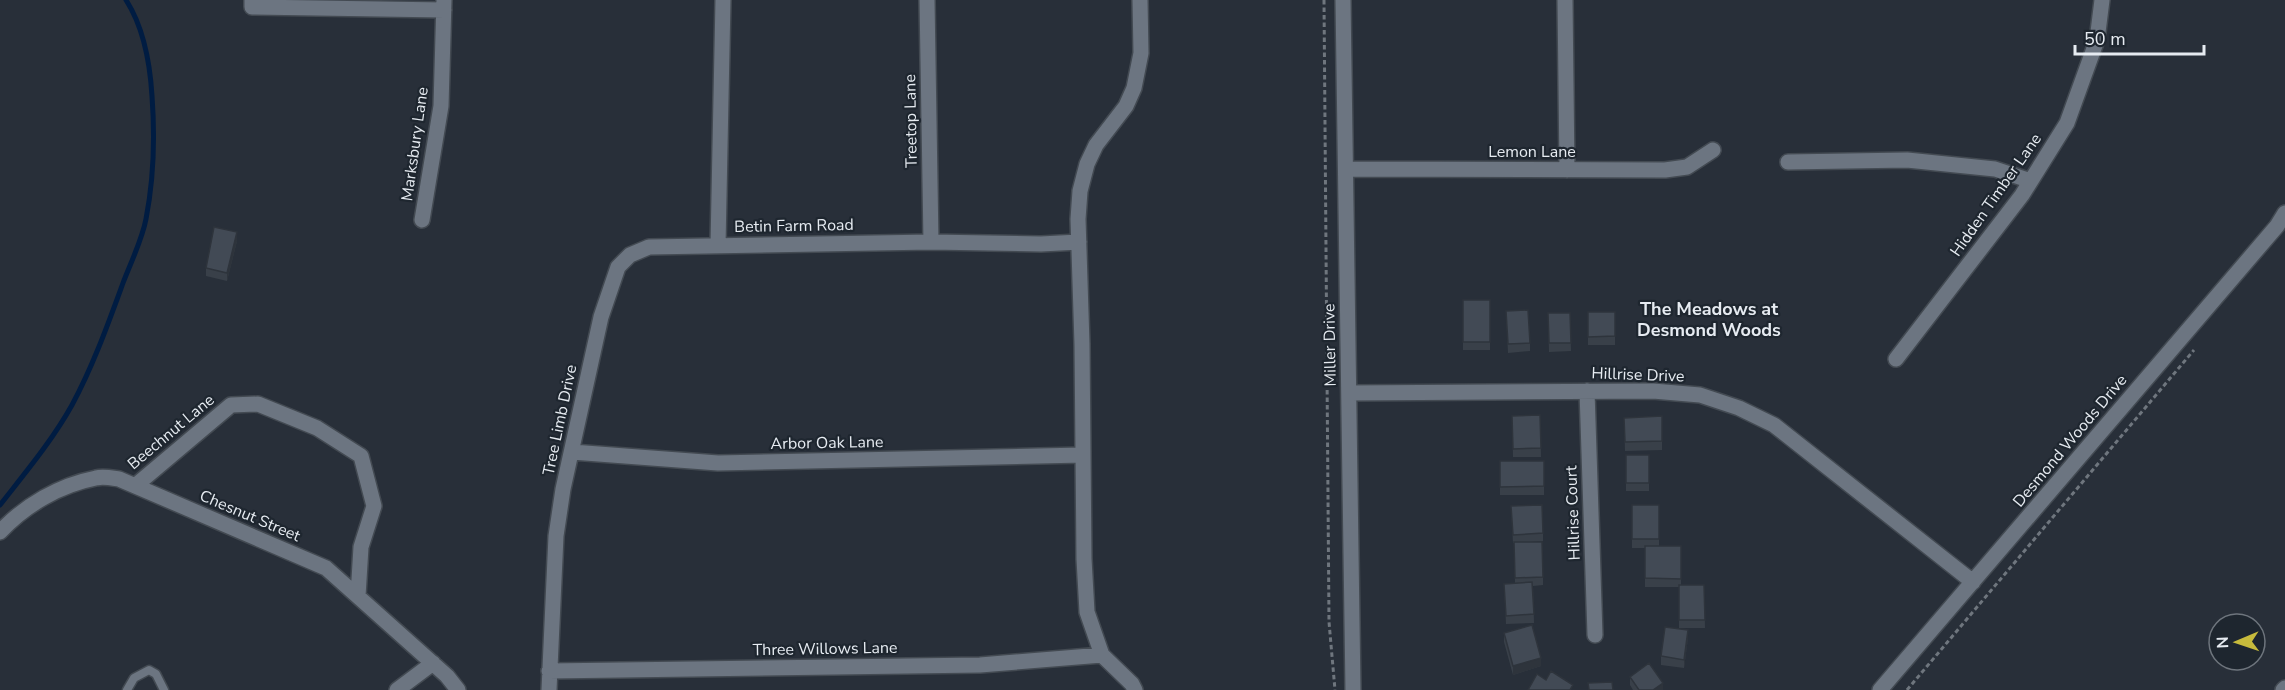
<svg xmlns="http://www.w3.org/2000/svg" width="2285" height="690" viewBox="0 0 2285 690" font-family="'Nunito Sans',sans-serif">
  <rect width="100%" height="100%" fill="#282f39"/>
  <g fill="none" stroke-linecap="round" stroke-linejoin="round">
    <path stroke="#001c42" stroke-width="5" d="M0 505C25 473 52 441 72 405 93 366 108 324 123 283 131 262 142 240 146 219 154 178 155 137 152 96 150 63 144 28 126 0"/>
    <defs>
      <path id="service" d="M127 690 134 678 149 670 156 674 164 690"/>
      <path id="minor" d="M252 0V7L444 10
        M927 0 931 242
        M1343 0 1353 690
        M1565 0 1567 170
        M1788 162 1907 160 1995 169 2031 181
        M1346 169 1665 170 1687 167 1713 150
        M422 220 441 106 444 0
        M718 245 723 0
        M1896 359 2022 195 2067 123 2097 40 2102 0
        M1587 391 1595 635
        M1349 393 1653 391 1700 395 1739 408 1774 425 1973 582
        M572 452 718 463 1083 455
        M135 486 231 405 258 404 317 428 361 456 374 506 361 547 358 596
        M0 532C25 505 60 485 96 478 103 476 112 478 119 479L326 568 447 676 458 690
        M549 671 980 665 1102 655
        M397 690 433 663
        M549 690 556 536 563 489 601 317 618 267 630 255 649 247 931 242 1041 244 1079 242
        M1135 690 1132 684 1102 655 1087 612 1084 559 1082 344 1078 219 1080 191 1087 164 1096 145 1126 106 1134 88 1141 53 1140 0
        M1880 690 2277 226 2285 213
        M2283 690 2285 688"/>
    </defs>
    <use href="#service" stroke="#434a52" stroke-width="11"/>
    <use href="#minor" stroke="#434a52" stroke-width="18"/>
    <path stroke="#6f767e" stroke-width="3" stroke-dasharray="4.5 3" stroke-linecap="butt" d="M1324 0 1329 622 1335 690
      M1907 690 2194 350"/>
    <use href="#service" stroke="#6c7581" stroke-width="8"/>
    <use href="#minor" stroke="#6c7581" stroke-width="15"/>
  </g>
  <path fill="#394049" d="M237 241 227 281 206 276V268Z
    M1463 300H1490V350H1463Z
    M1506 311 1530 343V351L1508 353Z
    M1588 312H1615V345H1588Z
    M1548 313H1570L1571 351 1549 352Z
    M1540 415 1541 457H1513L1512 416Z
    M1662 416V450L1625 451 1624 418Z
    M1626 455H1649V491H1626Z
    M1500 461H1544V495H1500Z
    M1632 505H1659V546H1681V585H1704L1705 628H1679V587H1645V548H1632Z
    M1511 506 1543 533V541L1531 542 1543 577V585L1533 586 1534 623 1506 624 1504 584 1515 583 1514 543H1513Z
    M1504 633 1541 666 1513 675 1504 642Z
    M1688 638 1684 668 1661 665V656Z
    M1630 677 1663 690H1633L1630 685Z"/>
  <path fill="#2e343c" d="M237 232V241L227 281V273Z
    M1688 630V638L1684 668V660Z
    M1541 658V666L1513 675V666Z
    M1663 683V690H1653Z"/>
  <path fill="#424a55" stroke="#2e343c" stroke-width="1.5" d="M214 227 237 232 227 273 206 268Z
    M1463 300H1490V342H1463Z
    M1528 310 1530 343 1508 344 1506 311Z
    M1588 312H1615V336L1588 337Z
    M1548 313H1570L1571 343H1549Z
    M1540 415 1541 448 1513 449 1512 416Z
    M1662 416V441L1625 442 1624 418Z
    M1626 455H1649V483H1626Z
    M1500 461H1544V486L1500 487Z
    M1542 505 1543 533 1513 535 1511 506Z
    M1632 505H1659V539H1632Z
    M1514 542H1542L1543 577 1515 578Z
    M1645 546H1681V579L1645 578Z
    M1532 582 1534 614 1506 616 1504 584Z
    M1679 585H1704L1705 620H1679Z
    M1532 625 1541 658 1513 666 1504 633Z
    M1665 627 1688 630 1684 660 1661 656Z
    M1649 663 1663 683 1653 690H1639L1630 677Z
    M1551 671 1573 685 1570 690H1528L1537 674 1546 680Z
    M1612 682 1613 690H1589L1588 683Z"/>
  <g text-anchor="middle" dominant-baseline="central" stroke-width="4.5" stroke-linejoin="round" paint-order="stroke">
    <g font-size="16" fill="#e6ebf1" stroke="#1e262f">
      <text transform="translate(911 121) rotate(-91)">Treetop Lane</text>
      <text transform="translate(415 144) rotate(-82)">Marksbury Lane</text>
      <text x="1532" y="152">Lemon Lane</text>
      <text transform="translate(1996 195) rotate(-55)">Hidden Timber Lane</text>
      <text transform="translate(794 226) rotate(-1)">Betin Farm Road</text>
      <text transform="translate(1330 345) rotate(-91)">Miller Drive</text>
      <text transform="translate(1638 375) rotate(2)">Hillrise Drive</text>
      <text transform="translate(560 420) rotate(-78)">Tree Limb Drive</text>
      <text transform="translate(171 432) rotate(-40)">Beechnut Lane</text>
      <text transform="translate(2070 441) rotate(-50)">Desmond Woods Drive</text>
      <text transform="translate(827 443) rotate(-1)">Arbor Oak Lane</text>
      <text transform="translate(1573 513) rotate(-92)">Hillrise Court</text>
      <text transform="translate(250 516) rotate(23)">Chesnut Street</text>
      <text transform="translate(825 649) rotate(-1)">Three Willows Lane</text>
    </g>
    <g font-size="18" font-weight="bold" fill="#e6ebf1" stroke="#1e262f">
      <text x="1709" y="309">The Meadows at<tspan x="1709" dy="21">Desmond Woods</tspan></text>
    </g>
  </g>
  <g transform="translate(2237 642) rotate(268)"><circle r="28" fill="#1e262f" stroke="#6e757d" stroke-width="1.5"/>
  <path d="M0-4.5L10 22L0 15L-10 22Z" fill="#c7bb3c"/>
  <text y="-9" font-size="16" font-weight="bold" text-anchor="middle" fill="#e6ebf1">N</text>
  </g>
  <path d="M2075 45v9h129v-9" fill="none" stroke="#e6ebf1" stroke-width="3"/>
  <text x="2084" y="45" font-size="18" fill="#e6ebf1" stroke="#1e262f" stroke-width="4.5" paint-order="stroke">50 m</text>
</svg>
